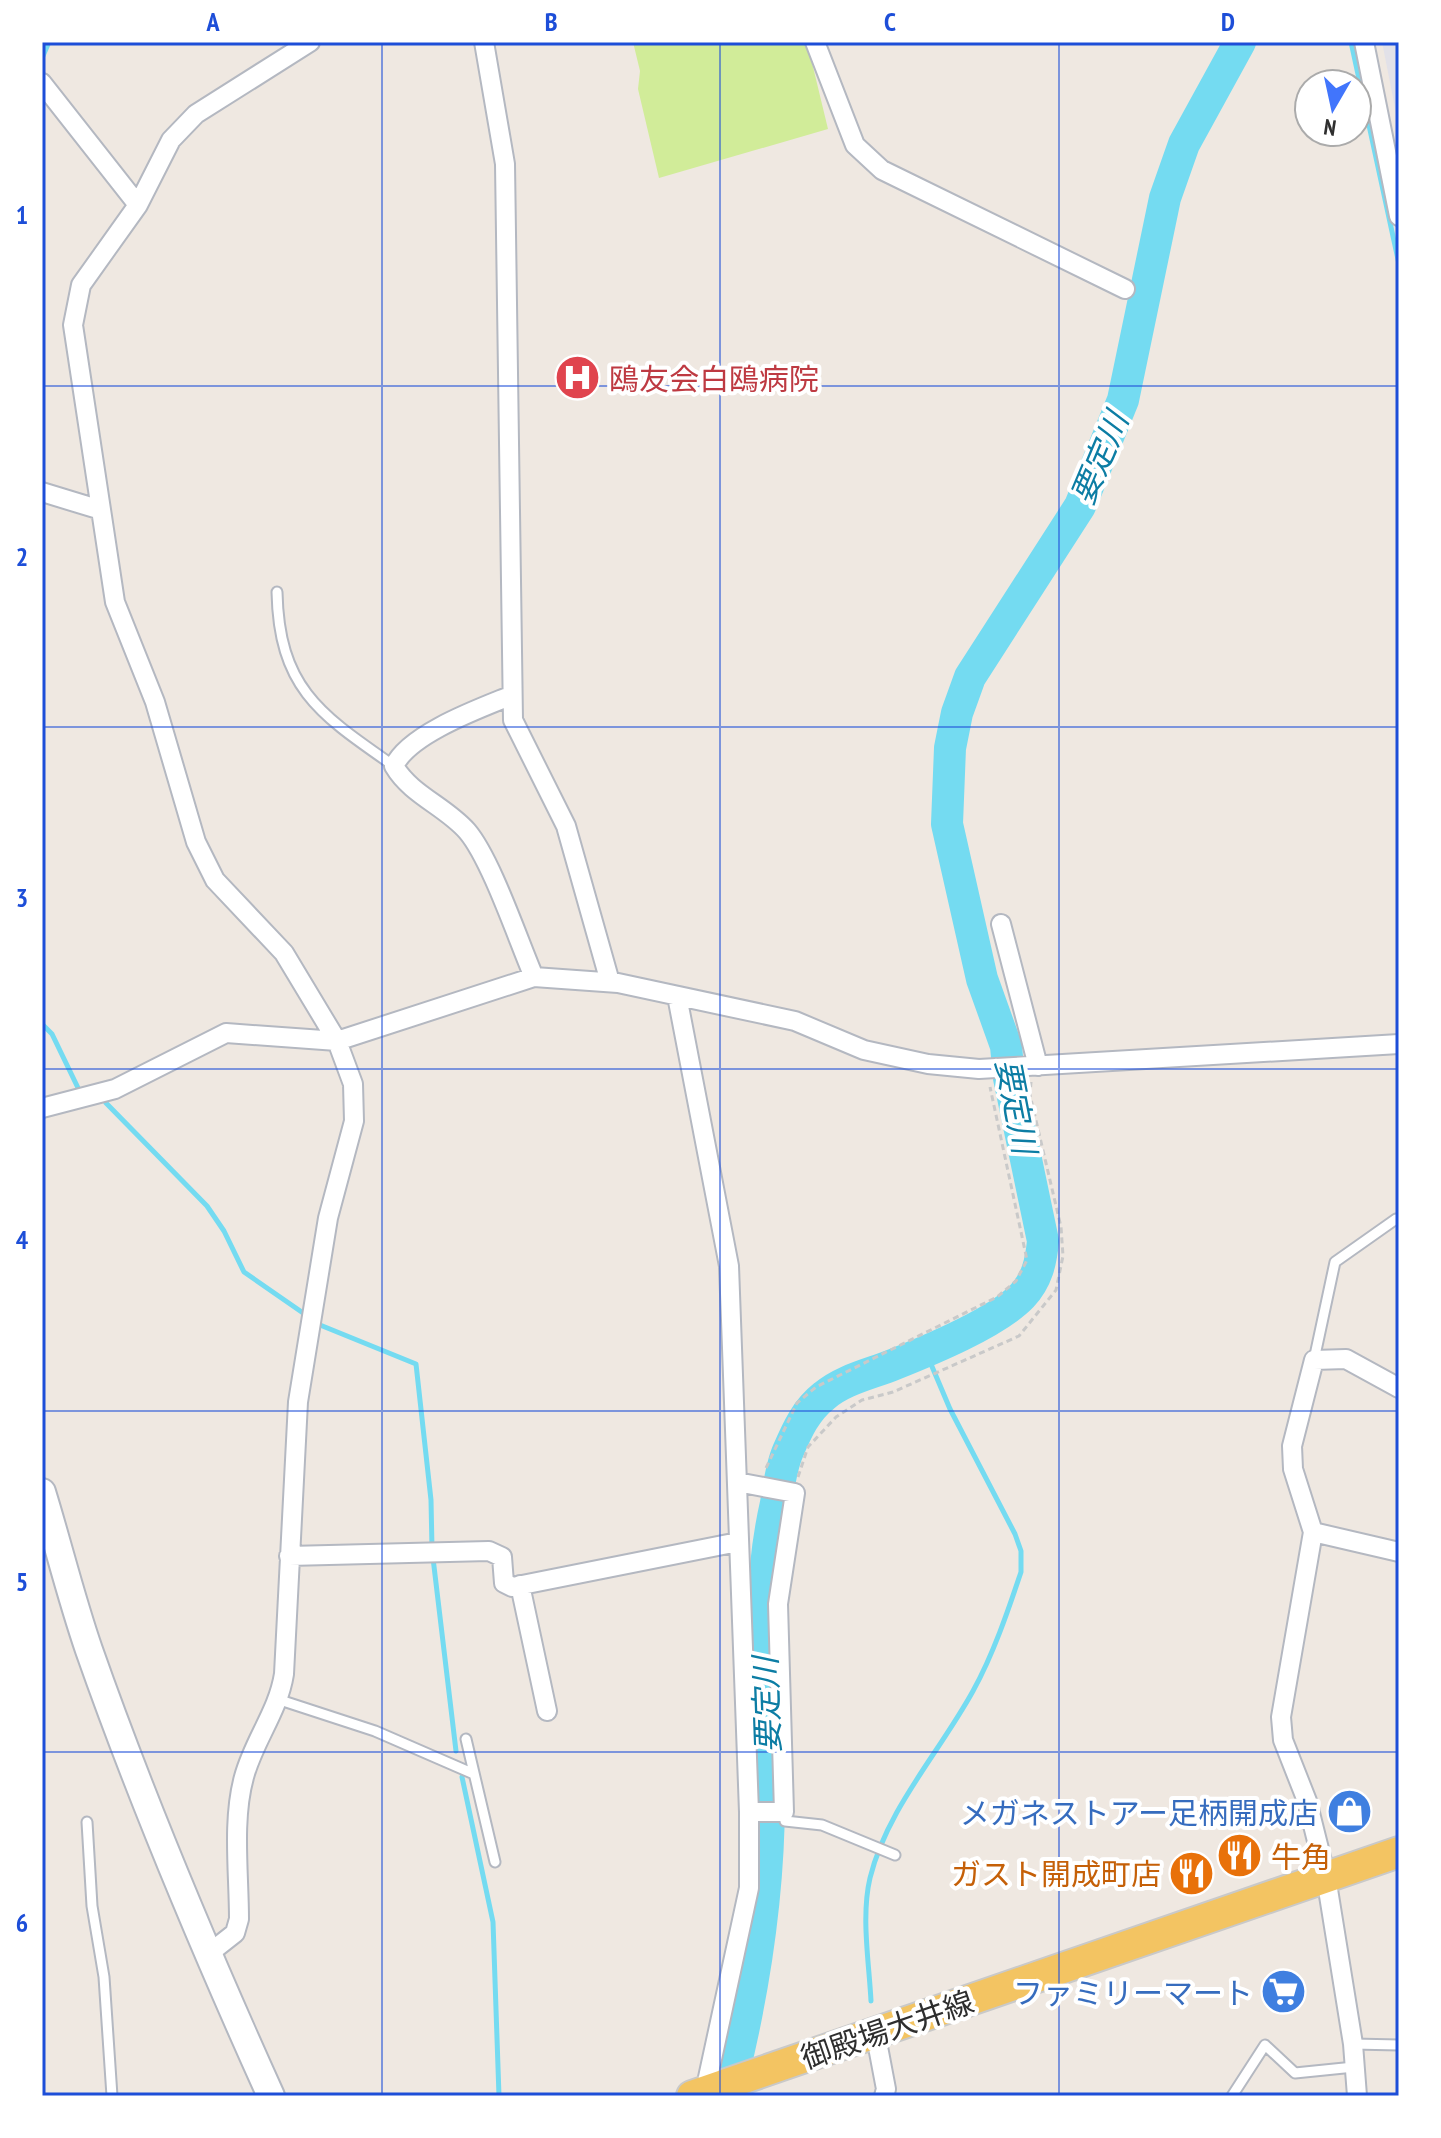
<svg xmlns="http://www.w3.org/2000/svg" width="1441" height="2138" viewBox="0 0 1441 2138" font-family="'PT Sans Narrow','Noto Sans JP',sans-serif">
  <rect width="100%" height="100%" fill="#efe8e1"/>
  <path fill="#e2e1e8" d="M1382 42H1399V119L1397 118Z"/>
  <path fill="#d1ec99" d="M633 42H807L828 129 659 178 638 89 640 71Z"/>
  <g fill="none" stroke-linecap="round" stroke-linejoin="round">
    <path stroke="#74dbf1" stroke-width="5" d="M1351 42 1399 264
      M42 58 49 42
      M42 1024 52 1034 80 1092
      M106 1103 207 1206 224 1231 244 1272 306 1315
      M320 1325 416 1364 431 1500 432 1548
      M433 1558 456 1751
      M462 1777 493 1922 499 2096
      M871 2001C869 1962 861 1916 870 1878 887 1809 939 1753 973 1691 993 1655 1008 1611 1021 1572V1551L1015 1534 950 1409 925 1350"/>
    <path stroke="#74dbf1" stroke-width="32" d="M728 2096C753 1998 769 1899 769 1798 769 1693 752 1609 776 1503 779 1486 781 1467 788 1451 797 1430 806 1410 824 1396 844 1379 871 1374 895 1364 930 1350 996 1323 1022 1296 1037 1280 1041 1262 1043 1241L1009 1078 1006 1046 982 979 947 824 950 748 957 713 970 677 1080 506 1123 400 1165 198 1184 144 1240 42"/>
    <defs>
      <path id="lane" d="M277 592C279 689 321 715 394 766
        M1314 1360 1335 1262 1396 1219
        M280 1700 375 1731 474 1774
        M466 1739 495 1862
        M784 1812 785 1821 822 1825 895 1855
        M87 1822 92 1906 104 1977 112 2096
        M1353 2044 1399 2045
        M1232 2096 1265 2045 1295 2073 1354 2067"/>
      <path id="street" d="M484 42 505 164 513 720 566 826 610 982
        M815 42 855 145 882 170 1125 289
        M1364 42 1399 216
        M42 83 138 205
        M42 492 101 510
        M510 696C478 709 409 734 394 766 411 795 445 806 467 831 491 859 518 940 534 977
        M1001 924 1038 1066
        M677 996 729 1266 749 1812V1888L704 2096
        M42 1108 115 1089 226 1033 337 1041 534 977 618 983 795 1021 864 1050 928 1064 979 1069 1399 1044
        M737 1482 795 1493 778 1604 784 1812H749
        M1313 1532 1399 1552
        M289 1556 489 1551 502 1557 504 1583 512 1587 738 1542
        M520 1585 547 1711
        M207 1955 235 1933 239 1919C239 1874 232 1820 244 1777 254 1740 278 1712 284 1674L298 1402 328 1218 354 1121 353 1084 337 1041 284 953 215 880 196 842 155 702 115 602 73 325 81 285 138 205 171 140 196 114 310 42
        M875 2031 886 2089 884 2096
        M1357 2096 1353 2044 1326 1877 1307 1801 1283 1740 1281 1717 1313 1532 1293 1469 1292 1446 1314 1360 1346 1359 1399 1388"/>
      <path id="secondary" d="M42 1492C58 1544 71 1598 89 1650 142 1801 205 1950 271 2096"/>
      <path id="primary" d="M692 2096 1399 1852"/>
    </defs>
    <use href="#lane" stroke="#b4b8c1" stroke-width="13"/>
    <use href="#street" stroke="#b4b8c1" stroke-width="22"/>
    <use href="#secondary" stroke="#b4b8c1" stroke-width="30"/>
    <use href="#primary" stroke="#c9c9c9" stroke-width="34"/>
    <path stroke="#c9c9c9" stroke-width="3" stroke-dasharray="6 4" stroke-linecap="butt" d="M766 1468 797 1403 816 1387 997 1297 1016 1281 1027 1260 990 1087
      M798 1477 808 1447 836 1417 862 1400 893 1392 1019 1336 1056 1290 1063 1256 1061 1227 1030 1095 1031 1082"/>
    <use href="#lane" stroke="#fff" stroke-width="9"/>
    <use href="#street" stroke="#fff" stroke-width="18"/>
    <use href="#secondary" stroke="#fff" stroke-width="26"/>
    <use href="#primary" stroke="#f3c462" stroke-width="30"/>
  </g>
  <path fill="none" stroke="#1d4ed8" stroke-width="2" stroke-opacity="0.55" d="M382 42V2096M720 42V2096M1059 42V2096M42 386H1399M42 727H1399M42 1069H1399M42 1411H1399M42 1752H1399"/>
  <defs>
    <symbol id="hospital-disc" viewBox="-11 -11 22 22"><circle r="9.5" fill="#e0444e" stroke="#fff"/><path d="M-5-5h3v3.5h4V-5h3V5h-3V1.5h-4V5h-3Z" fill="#fff"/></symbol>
    <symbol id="shop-disc" viewBox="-11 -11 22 22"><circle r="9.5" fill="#3f7fe0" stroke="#fff"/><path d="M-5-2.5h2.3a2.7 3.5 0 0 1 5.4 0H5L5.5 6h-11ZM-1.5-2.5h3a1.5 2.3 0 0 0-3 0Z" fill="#fff"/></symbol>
    <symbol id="restaurant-disc" viewBox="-11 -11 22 22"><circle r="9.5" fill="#e8710a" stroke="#fff"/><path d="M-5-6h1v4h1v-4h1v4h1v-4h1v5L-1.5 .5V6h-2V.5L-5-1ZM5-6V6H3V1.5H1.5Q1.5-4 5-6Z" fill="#fff"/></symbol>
    <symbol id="supermarket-disc" viewBox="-11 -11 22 22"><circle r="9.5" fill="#3f7fe0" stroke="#fff"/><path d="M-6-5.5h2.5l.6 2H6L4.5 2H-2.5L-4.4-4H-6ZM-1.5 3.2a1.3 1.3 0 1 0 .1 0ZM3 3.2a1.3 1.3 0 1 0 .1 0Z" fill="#fff"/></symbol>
  </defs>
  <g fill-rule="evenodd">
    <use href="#hospital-disc" x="552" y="352" width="51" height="51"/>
    <use href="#shop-disc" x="1324" y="1786" width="51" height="51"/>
    <use href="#restaurant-disc" x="1214" y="1830" width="51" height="51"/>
    <use href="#restaurant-disc" x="1166" y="1848" width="51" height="51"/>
    <use href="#supermarket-disc" x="1258" y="1966" width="51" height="51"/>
  </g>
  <g text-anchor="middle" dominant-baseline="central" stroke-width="8" stroke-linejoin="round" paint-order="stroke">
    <g font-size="30" fill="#be3a42" stroke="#fff" text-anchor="start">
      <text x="609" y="378">鴎友会白鴎病院</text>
    </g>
    <g font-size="30" fill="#366cbe" stroke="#fff" text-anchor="end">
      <text x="1318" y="1812">メガネストアー足柄開成店</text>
      <text x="1253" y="1992">ファミリーマート</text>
    </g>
    <g font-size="30" fill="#c56008" stroke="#fff" text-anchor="start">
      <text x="1271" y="1856">牛角</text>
      <text x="1161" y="1873" text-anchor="end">ガスト開成町店</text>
    </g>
    <g font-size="30" fill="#2e2e2e" stroke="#fff">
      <text transform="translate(887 2029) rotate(-19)">御殿場大井線</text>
    </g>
    <g font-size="32" font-style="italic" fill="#0c7da4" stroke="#fff">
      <text transform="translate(1099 458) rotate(-67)">要定川</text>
      <text transform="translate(1017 1106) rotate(79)">要定川</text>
      <text transform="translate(766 1705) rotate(-92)">要定川</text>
    </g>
  </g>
  <rect width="1441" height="2138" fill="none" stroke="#ffffff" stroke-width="88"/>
  <g transform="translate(1333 108) rotate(189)"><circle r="38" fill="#ffffff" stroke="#ababab" stroke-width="2"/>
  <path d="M0-6L14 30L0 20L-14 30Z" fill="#4175fc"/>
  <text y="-12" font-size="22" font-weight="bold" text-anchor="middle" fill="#2e2e2e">N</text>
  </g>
  <rect x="44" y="44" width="1353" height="2050" fill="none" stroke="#1d4ed8" stroke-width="3"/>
  <g font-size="26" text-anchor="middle" font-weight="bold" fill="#1d4ed8">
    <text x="213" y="31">A</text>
    <text x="551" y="31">B</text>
    <text x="890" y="31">C</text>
    <text x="1228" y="31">D</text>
    <text x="22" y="224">1</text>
    <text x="22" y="566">2</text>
    <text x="22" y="907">3</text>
    <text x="22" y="1249">4</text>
    <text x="22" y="1591">5</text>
    <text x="22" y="1932">6</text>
  </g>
</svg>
